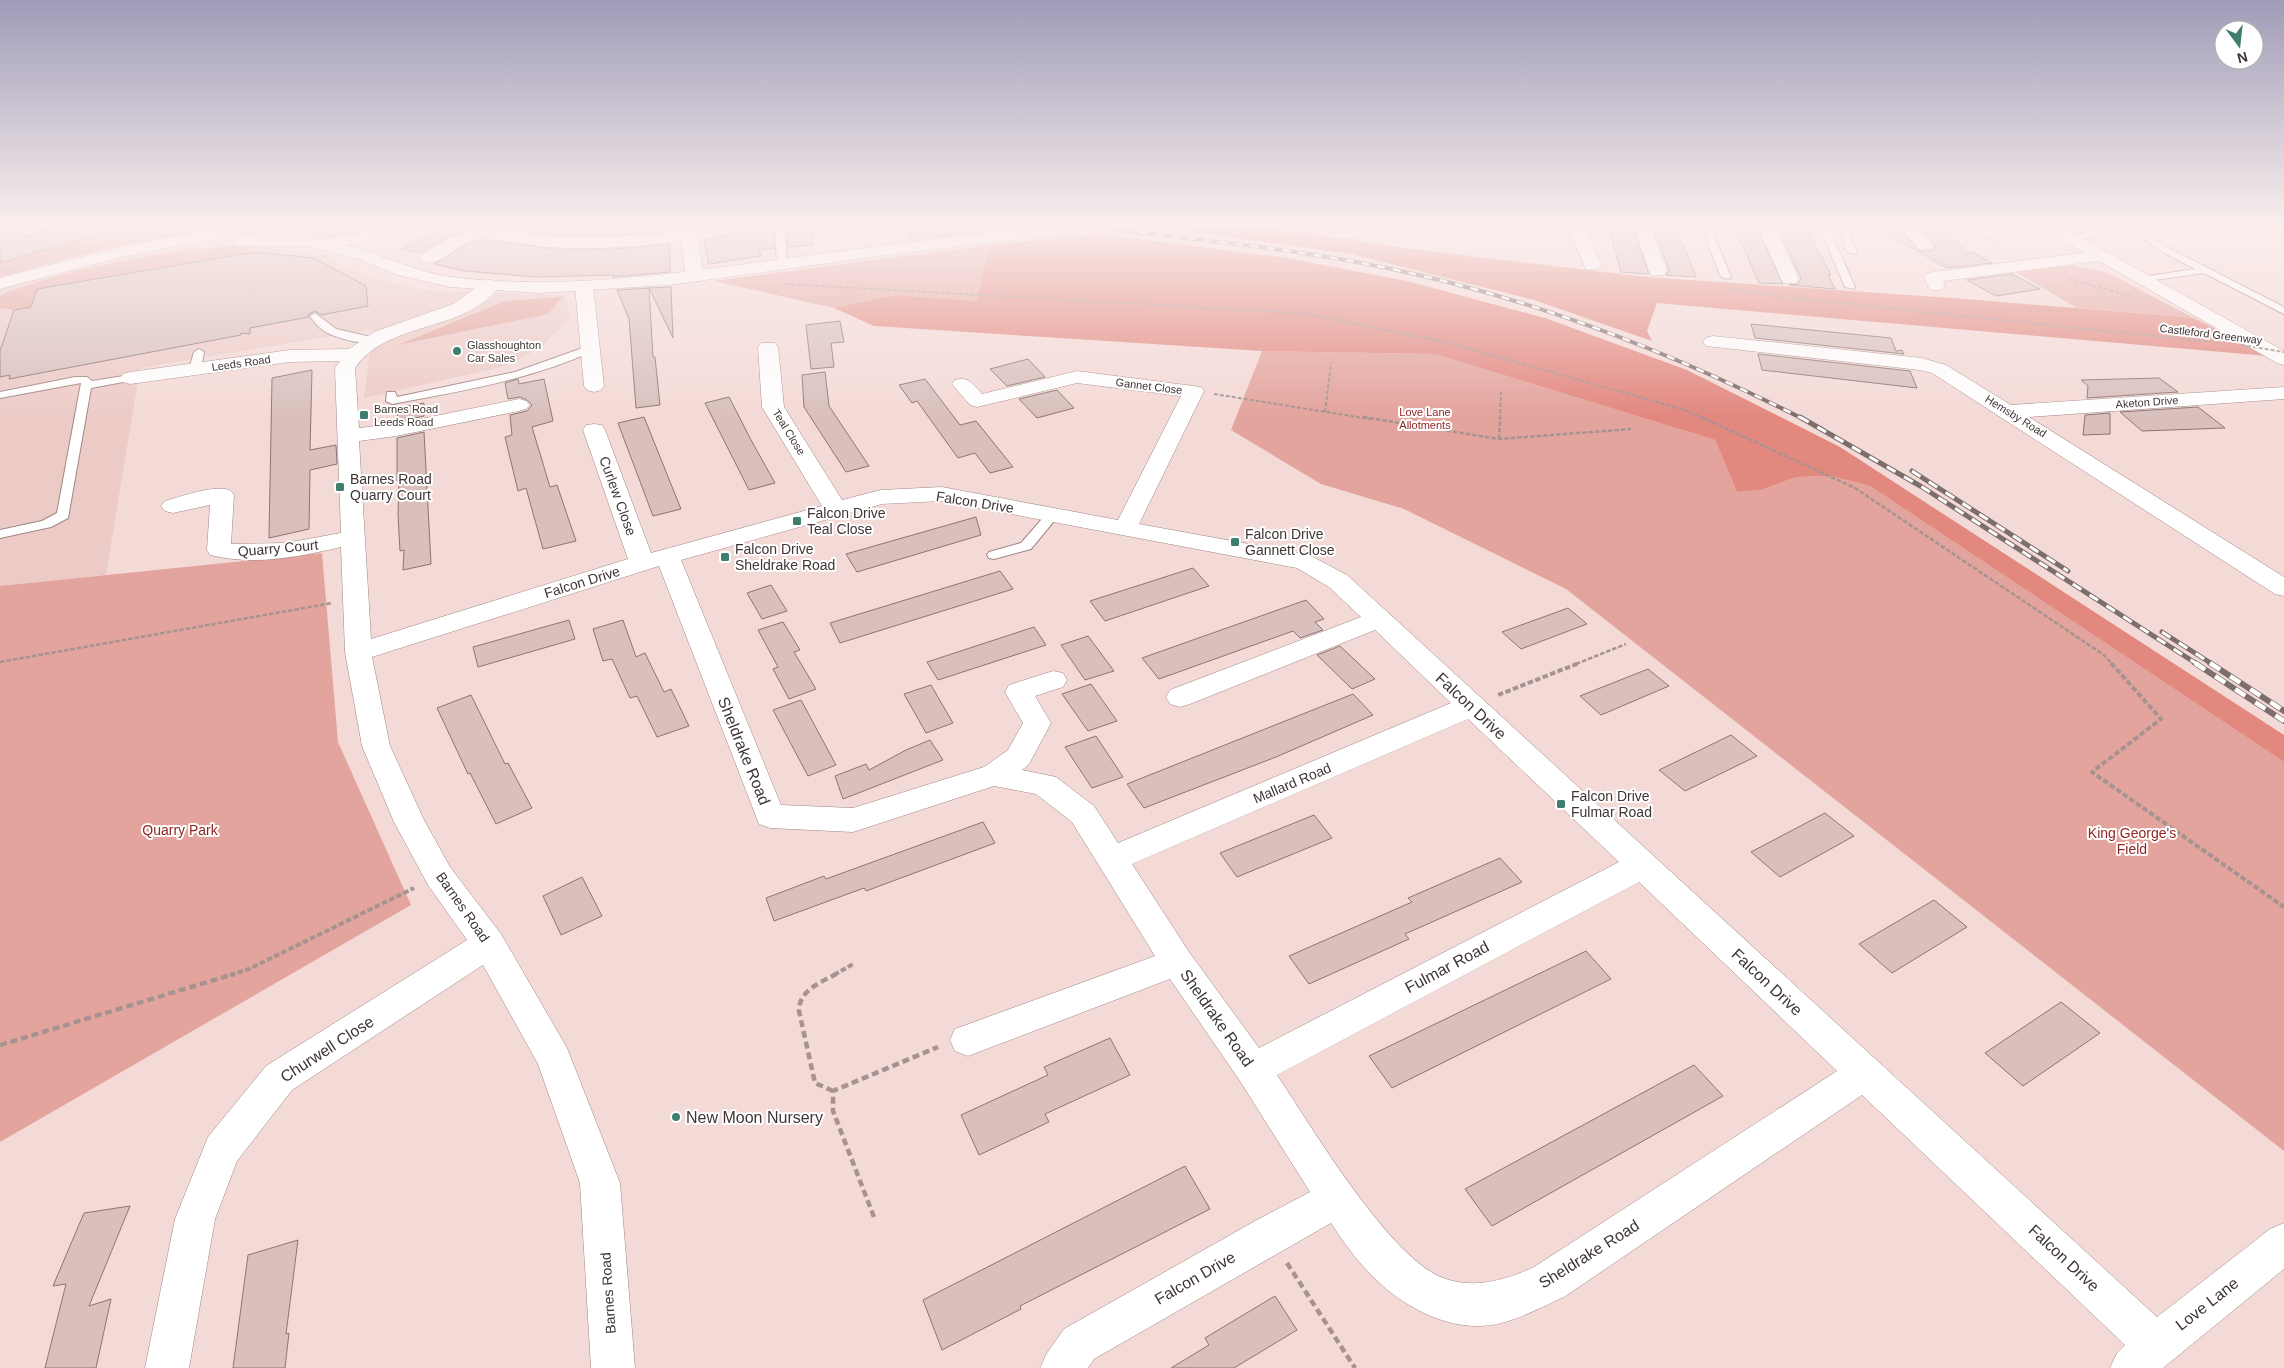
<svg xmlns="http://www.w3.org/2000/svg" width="2284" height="1368" viewBox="0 0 2284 1368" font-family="Arial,sans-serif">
  <rect width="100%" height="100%" fill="#f4dad7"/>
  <path fill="#eccbc7" d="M248 245 321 253 368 277 430 291 565 295 570 319 542 346 510 365 364 398 373 329 140 368 106 575 0 586V289L124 258 191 247Z"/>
  <path fill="#e3a49d" d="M132 224H242L107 248 0 277V263Z
    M310 224H378C359 233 327 247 307 231Z
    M884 224H1032L1055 227 911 242 905 231Z
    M256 244 242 254 37 289 31 307 14 310 0 308V295C83 264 168 251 256 244Z
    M989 245 977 301 895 295 834 308 714 281Z
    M2072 265 2108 273 2194 318 2077 308 2014 271Z
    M562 297 548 314 398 345 505 301Z
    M1262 351 1435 354 1715 440 1737 492 1761 490 1796 477 1831 476 1870 486 2284 762V1151L1566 589 1404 509 1321 484 1231 430Z
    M322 553 338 742 411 905 0 1142V586Z"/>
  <path fill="#e2887f" d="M1134 224H1240L1412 249 1646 277 1966 299 2194 318 2268 356 1657 303 1647 331 1652 341 1534 300 1351 254Z
    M1098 234 1287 258 1407 281 1545 318 1687 370 1840 447 2284 735V762L1870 486 1831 476 1796 477 1761 490 1737 492 1715 440 1435 354 1262 351 874 326 834 308 895 295 977 301 989 245Z"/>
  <path fill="#d9c0bd" stroke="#8b7572" d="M35 224H38L18 234 26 238 61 224H112V230L0 263V236Z
    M451 224 472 228 448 237 421 253 402 249Z
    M498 224H668L669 230 621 235H558L494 227Z
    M741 224H773L774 248 759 250 761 256 709 264 704 240 739 234 743 229Z
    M787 224H813V245L788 247Z
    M1608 224H1631L1649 274 1621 272Z
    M1652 224H1675L1696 277 1666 275 1669 270Z
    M1733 224H1755L1783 284 1759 283Z
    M1776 224H1804L1831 275H1828L1835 289 1789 285 1798 284 1801 278Z
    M1871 224H1896L1919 251H1931L1936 245 1919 224H1940L1967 253 1972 252 1992 263 1947 268Z
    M482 240 563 250 614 249 669 244 670 272 613 277 614 275 536 277 465 271 434 264 467 244Z
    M254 252 314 258 366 286 368 306 321 315 315 311 309 314V317L250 328V334L241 333V335L9 379 10 375 0 377V351L14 310 31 307 37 289Z
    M2012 274 2040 289 1996 296 1967 280Z
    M671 287 673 338 649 288Z
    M649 288 653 357H655L660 405 636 408 629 319 617 290Z
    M840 321 844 342 831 343 834 367 811 369 806 325Z
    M1751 324 1891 338 1896 351 1902 350 1904 354 1755 338Z
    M1758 354 1910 371 1917 388 1762 370Z
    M1028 359 1045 377 1007 386 990 369Z
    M312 370 310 450 336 445 337 464 310 470 309 529 269 538 272 378Z
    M825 372 829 406 869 466 846 472 804 407 802 375Z
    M2159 378 2178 392 2087 398 2088 386 2081 380Z
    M518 379 519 384 544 379 553 421 532 427 550 487 557 485 576 541 543 549 526 488 518 491 505 437 512 435 510 415 527 411 532 405 527 400 520 397 508 399 505 383Z
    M925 379 960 425 976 421 1013 467 990 473 975 453 958 458 917 401 912 403 899 385Z
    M1057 390 1074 408 1037 418 1019 399Z
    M729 397 751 440 775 483 749 490 705 403Z
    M424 403V416L398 422 397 408Z
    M2198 407 2225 428 2142 431 2120 412Z
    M2110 413V434L2083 435 2085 415Z
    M644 417 681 509 653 516 618 423Z
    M424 432 431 564 403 570 404 550 400 551 398 514 399 480 397 481V438Z
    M976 517 981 535 857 572 846 554Z
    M1193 568 1209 586 1105 621 1090 601Z
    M1000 571 1013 589 840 643 830 623Z
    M771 585 787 611 762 619 747 593Z
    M1306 600 1324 619 1315 622 1323 630 1300 638 1293 631 1159 679 1142 658Z
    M1568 608 1587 624 1521 649 1502 632Z
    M569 620 575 639 478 667 473 647Z
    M623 620 636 657 645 653 664 692 671 689 689 726 657 737 637 696 630 698 612 659 603 661 593 629Z
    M783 622 800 650 794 652 816 689 789 699 773 669 778 667 758 630Z
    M1034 627 1046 645 938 680 927 662Z
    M1088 636 1114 671 1085 680 1061 645Z
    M1340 646 1375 679 1352 689 1317 655Z
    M1648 669 1669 686 1601 715 1580 696Z
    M1091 684 1117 721 1088 731 1062 694Z
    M931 685 953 723 926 733 904 694Z
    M1353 694 1373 715 1276 757 1144 808 1127 784Z
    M471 695 505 764 508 763 532 808 496 824 470 773 468 774 437 708Z
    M801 700 836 765 808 776 773 710Z
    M1731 735 1757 756 1685 791 1659 770Z
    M1096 736 1123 777 1092 788 1065 747Z
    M930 740 943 760 843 799 835 776 866 764 869 770 906 750Z
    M1825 813 1854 836 1780 877 1751 852Z
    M1314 815 1332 838 1237 877 1220 853Z
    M983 822 995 843 866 891 864 888 774 921 766 898 824 876 826 879Z
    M1500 858 1522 882 1405 934 1409 939 1309 984 1289 956 1412 902 1408 898Z
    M582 877 602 916 561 935 543 896Z
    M1934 900 1967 927 1892 973 1859 944Z
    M1586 951 1611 979 1392 1088 1369 1056Z
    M2061 1002 2100 1033 2023 1086 1985 1053Z
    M1110 1038 1130 1075 1045 1114 1049 1122 979 1155 961 1115 1048 1075 1044 1067Z
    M1694 1065 1723 1096 1492 1226 1465 1189Z
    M1185 1166 1210 1209 1020 1306 1021 1309 942 1350 923 1300Z
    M130 1206 89 1306 111 1299 96 1368H45L66 1284 53 1286 84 1213Z
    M298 1240 286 1334 289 1333 285 1368H233L248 1255Z
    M1275 1296 1297 1330 1234 1368H1171L1209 1345 1205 1338Z"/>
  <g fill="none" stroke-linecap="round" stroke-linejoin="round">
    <defs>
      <path id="service" d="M44 224H59L25 236 20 233Z
        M775 224H785L787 265 782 268 777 265Z
        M1700 224H1709L1731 277 1729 279 1721 277Z
        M1818 224H1827L1855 287 1854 289 1845 287Z
        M1836 224H1845L1857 252 1855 254 1847 252Z
        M1968 224H1979L2002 240 1994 242Z
        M2094 224 2114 225 2101 228 2097 236 2069 242 2064 239 2090 232Z
        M2124 224H2135L2165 246 2284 307V314L2204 273 2140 282V278L2143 277 2195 269 2159 250Z
        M315 313 336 329 376 338 377 340C369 348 333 337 324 331 318 327 314 322 310 316Z
        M591 345 595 346V350C530 380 461 391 392 404L386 401 387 392H395L397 397 515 372Z
        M199 349 204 352 201 369 199 371H191L189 369 194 352Z
        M130 375 134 376V380L91 388 68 518 51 527 0 538V530L42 521 57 513 81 383 0 398V392L75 377H87L92 381Z
        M1053 511 1059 515 1031 549 994 559 989 558 987 555 989 552 1021 543 1048 512Z"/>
      <path id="minor" d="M725 224H739L741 228 739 232 698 239 704 277 701 281H689L686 277 681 241C637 247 591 250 547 247 525 245 503 239 482 238 460 238 445 267 423 262L420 258 423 254C440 244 458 232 478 228 495 226 537 236 558 237 614 239 670 234 725 224Z
        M1566 224H1583L1601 265 1598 269H1586Z
        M1633 224H1650L1667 271 1664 275H1652L1649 271Z
        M1757 224H1774L1799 279 1796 283H1784L1781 279Z
        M1898 224H1916L1934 245 1931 249H1919Z
        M1376 226 1382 227 1384 231 1382 235 1341 239 1335 238 1332 234 1335 230Z
        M2099 251 2105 252 2108 256 2105 260 1943 281 1945 286 1942 290H1930L1924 277 1927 273 1933 272Z
        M491 280 497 281 500 285C466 334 389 319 355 368L359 428 396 424 519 399 526 401 530 405 526 409 519 411 396 436 359 441 371 639 628 559 583 430 586 425 594 424 602 425 605 430 651 553 822 506 762 407 758 347 761 343H775L778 347 784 407 842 500 881 490 942 487 1118 520 1181 396 1077 383 977 407 970 405 952 384 955 380C969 376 973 384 982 394L1077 371 1201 387 1204 391 1139 524 1304 554 1313 557 1347 575 2157 1317 2270 1229 2284 1223V1269L2163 1368H2110L2117 1353 2125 1345 1862 1095 1564 1297C1537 1309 1508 1326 1478 1326 1433 1326 1391 1298 1363 1266 1351 1253 1341 1238 1331 1223L1094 1359 1088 1368H1040L1047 1353 1064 1329 1255 1221 1310 1192 1240 1081 1170 979 968 1056 955 1051 950 1040 955 1029 1155 956 1072 822 1036 794 994 786 853 832 770 828 759 824 659 566 372 657 390 746 424 820 450 867 501 934 567 1048 620 1183 635 1368H591L580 1183 538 1064 483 965 292 1090 237 1161 215 1219 189 1368H145L175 1219 208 1137 266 1066 467 940 428 885 394 822 362 746 345 652 341 547C298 557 254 566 210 555L207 550 210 505 173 513 165 511 161 506 165 501C184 496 211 485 230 490L234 495 231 544 286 543 341 533 335 368 340 361 290 362 130 384 123 382 120 378 123 374 130 372 290 350 349 349 374 332 453 304 485 281ZM942 501 1297 568 1329 587 1361 617 1170 690 1166 697 1170 704 1180 707 1190 704 1375 630 1451 703 1118 843 1094 806 1056 777 1022 770 1029 764 1051 723 1035 696 1063 687 1067 680 1063 673 1053 671 1009 685 1005 692 1023 723 1008 750 984 767 853 808 781 805 681 560 882 504ZM1468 719 1619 862 1259 1048 1189 952 1132 864ZM1639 882 1837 1071 1534 1267C1506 1280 1476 1289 1446 1279 1391 1262 1310 1124 1277 1075Z
        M584 281 590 282 593 286 604 386 601 390 594 392 587 390 584 386 575 286 578 282Z
        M1713 336 1922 358 1946 365 2011 405 2284 387V399L2029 417 2284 577V596L2275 594 1932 373 1920 370 1706 346 1703 342 1706 338Z"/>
      <path id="secondary" d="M2035 224H2056L2284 351V365L2277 363Z"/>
      <path id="primary" d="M240 224H277L269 229 125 256 0 289V278L124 246Z
        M376 224H398L369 241 346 245C381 254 414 272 451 277 564 291 679 273 790 258 879 246 968 235 1057 224H1110L1102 229 879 256 669 285 539 293 450 287 398 275 358 259 309 246H242L236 245 233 241 236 237 242 236 306 237 324 240 358 233Z"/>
    </defs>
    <use href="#service" stroke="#9e8784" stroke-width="2"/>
    <use href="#minor" stroke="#9e8784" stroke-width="1"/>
    <use href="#secondary" stroke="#9e8784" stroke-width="1"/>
    <use href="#primary" stroke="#9e8784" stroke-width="1"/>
    <path stroke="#a69390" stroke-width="2" stroke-dasharray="4 2" stroke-linecap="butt" d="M2069 279 2130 296
      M785 284 1302 313 1449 343 1685 410 1704 419
      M1733 290 1784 297
      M1792 298 2211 342
      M1214 394 1370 419
      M1325 412 1331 363
      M1500 419 1501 392"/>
    <path stroke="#a69390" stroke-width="2.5" stroke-dasharray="4.5 2" stroke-linecap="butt" d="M1363 417 1499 439 1631 429
      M1701 417 1855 488 2104 655 2112 664
      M1499 439 1500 417
      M0 662 332 603
      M1576 664 1626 644"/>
    <path stroke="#a69390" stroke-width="4" stroke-dasharray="5.5 2.5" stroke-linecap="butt" d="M2111 663 2161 719 2092 772 2284 907
      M1498 695 1579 663
      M230 975 249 969 414 888
      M834 975 853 964"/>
    <path stroke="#a69390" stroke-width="4.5" stroke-dasharray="7 4" stroke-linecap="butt" d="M0 1045 234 974
      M833 1091 815 1083 799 1011C799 990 820 983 836 974
      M874 1217 833 1111V1091L938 1047
      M1287 1263 1355 1368"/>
    <use href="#service" fill="#fff" fill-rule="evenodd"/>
    <use href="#minor" fill="#fff" fill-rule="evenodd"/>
    <use href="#secondary" fill="#fff" fill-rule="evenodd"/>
    <use href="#primary" fill="#fff" fill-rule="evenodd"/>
    <defs>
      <path id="rail-far2" d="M1060 224C1169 236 1279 246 1387 268 1532 298 1671 352 1803 419"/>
      <path id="rail-far1" d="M1800 417 1922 487 2197 664
        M1912 471 2068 571
        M2162 632 2212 664"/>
      <path id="rail" d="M2195 663 2284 721
        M2210 663 2284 711"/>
    </defs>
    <use href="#rail-far2" stroke="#7d6e6c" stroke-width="4"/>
    <use href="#rail-far1" stroke="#7d6e6c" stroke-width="5"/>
    <use href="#rail" stroke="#7d6e6c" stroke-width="6"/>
    <use href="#rail-far2" stroke="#fff" stroke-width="2.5" stroke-dasharray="8" stroke-linecap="butt"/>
    <use href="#rail-far1" stroke="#fff" stroke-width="3" stroke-dasharray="10" stroke-linecap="butt"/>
    <use href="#rail" stroke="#fff" stroke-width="4.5" stroke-dasharray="12" stroke-linecap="butt"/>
    <path stroke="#a69390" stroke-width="2" stroke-dasharray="4 2" stroke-linecap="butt" d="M2241 345 2284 352"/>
  </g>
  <linearGradient id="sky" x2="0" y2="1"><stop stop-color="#9f9cb8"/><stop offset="0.54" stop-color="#faeeed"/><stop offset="1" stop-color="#faeeed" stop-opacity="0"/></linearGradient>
  <rect width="2284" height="416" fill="url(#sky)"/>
  <g fill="#3d7e6f" stroke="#fff" stroke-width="2">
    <circle cx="457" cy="351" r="5"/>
    <rect x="359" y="410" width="10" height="10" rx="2.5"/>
    <rect x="335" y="482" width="10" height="10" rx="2.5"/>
    <rect x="792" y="516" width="10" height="10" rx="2.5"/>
    <rect x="1230" y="537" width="10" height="10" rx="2.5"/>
    <rect x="720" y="552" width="10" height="10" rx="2.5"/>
    <rect x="1556" y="799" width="10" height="10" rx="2.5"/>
    <circle cx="676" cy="1117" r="5"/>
  </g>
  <g text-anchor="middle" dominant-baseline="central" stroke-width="4" stroke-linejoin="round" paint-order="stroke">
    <g font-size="11" fill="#3f3534" stroke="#fff">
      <text transform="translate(2211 334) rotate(7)">Castleford Greenway</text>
      <text transform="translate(241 363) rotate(-8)">Leeds Road</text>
      <text transform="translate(1149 386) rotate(7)">Gannet Close</text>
      <text transform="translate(2147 402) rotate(-4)">Aketon Drive</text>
      <text transform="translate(2016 416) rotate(32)">Hemsby Road</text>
      <text transform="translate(789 432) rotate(58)">Teal Close</text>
    </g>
    <g font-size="11" fill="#3f3534" stroke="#fff" text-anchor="start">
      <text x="467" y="345">Glasshoughton<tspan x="467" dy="13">Car Sales</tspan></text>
      <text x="374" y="409">Barnes Road<tspan x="374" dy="13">Leeds Road</tspan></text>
    </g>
    <g font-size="11" fill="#8f2523" stroke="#fff">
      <text x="1425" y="412">Love Lane<tspan x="1425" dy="13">Allotments</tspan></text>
    </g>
    <g font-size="14" fill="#3f3534" stroke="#fff" text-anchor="start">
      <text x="350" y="479">Barnes Road<tspan x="350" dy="16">Quarry Court</tspan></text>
      <text x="807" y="513">Falcon Drive<tspan x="807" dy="16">Teal Close</tspan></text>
      <text x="1245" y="534">Falcon Drive<tspan x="1245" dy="16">Gannett Close</tspan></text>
      <text x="735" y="549">Falcon Drive<tspan x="735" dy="16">Sheldrake Road</tspan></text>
      <text x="1571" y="796">Falcon Drive<tspan x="1571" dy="16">Fulmar Road</tspan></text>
    </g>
    <g font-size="14" fill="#3f3534" stroke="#fff">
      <text transform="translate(618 496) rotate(70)">Curlew Close</text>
      <text transform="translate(975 502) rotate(9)">Falcon Drive</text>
      <text transform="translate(278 548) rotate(-5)">Quarry Court</text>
      <text transform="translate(582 582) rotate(-17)">Falcon Drive</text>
      <text transform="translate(1292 783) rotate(-23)">Mallard Road</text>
      <text transform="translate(463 907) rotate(55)">Barnes Road</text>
      <text transform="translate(608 1293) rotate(-94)">Barnes Road</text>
    </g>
    <g font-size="14" fill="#8f2523" stroke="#fff">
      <text x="180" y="830">Quarry Park</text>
      <text x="2132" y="833">King George's<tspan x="2132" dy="16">Field</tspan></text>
    </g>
    <g font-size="16" fill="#3f3534" stroke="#fff">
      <text transform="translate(1471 706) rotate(43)">Falcon Drive</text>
      <text transform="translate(744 751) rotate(68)">Sheldrake Road</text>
      <text transform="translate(1447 967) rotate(-28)">Fulmar Road</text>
      <text transform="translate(1767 982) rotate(43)">Falcon Drive</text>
      <text transform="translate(1217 1018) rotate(55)">Sheldrake Road</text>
      <text transform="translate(327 1049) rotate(-33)">Churwell Close</text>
      <text transform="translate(1589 1254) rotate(-32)">Sheldrake Road</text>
      <text transform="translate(2064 1258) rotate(43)">Falcon Drive</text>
      <text transform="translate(1195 1278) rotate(-30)">Falcon Drive</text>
      <text transform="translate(2207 1304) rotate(-38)">Love Lane</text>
    </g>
    <g font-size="16" fill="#3f3534" stroke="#fff" text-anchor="start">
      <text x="686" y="1117">New Moon Nursery</text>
    </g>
  </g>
  <g transform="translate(2239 45) rotate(165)"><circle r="24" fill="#ffffff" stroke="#b2aeae"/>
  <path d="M0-4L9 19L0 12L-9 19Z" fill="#3d7e6f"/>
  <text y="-8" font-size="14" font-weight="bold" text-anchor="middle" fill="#3f3534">N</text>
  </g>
</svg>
